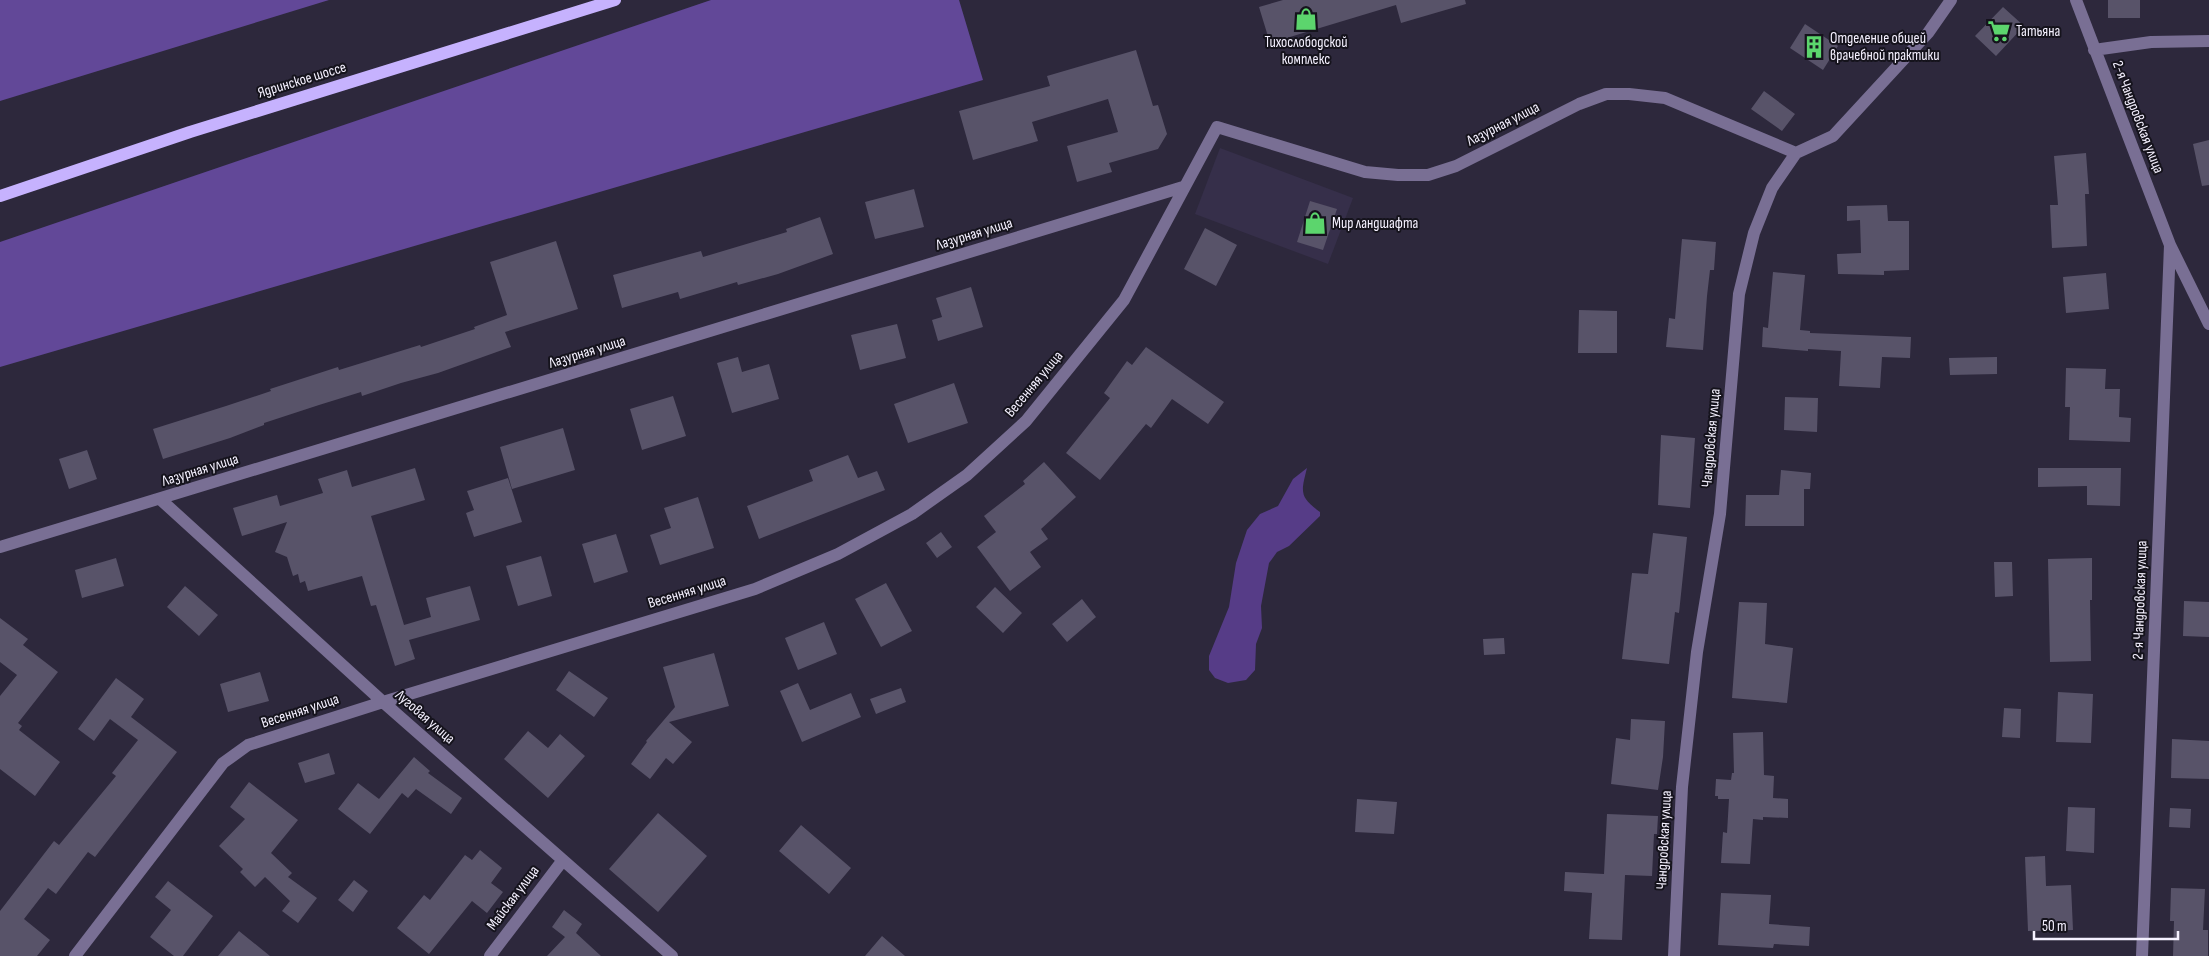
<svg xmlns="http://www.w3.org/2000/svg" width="2209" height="956" viewBox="0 0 2209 956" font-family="'Sofia Sans Condensed',sans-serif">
  <rect width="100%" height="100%" fill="#2d283c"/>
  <path fill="#362f4a" d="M1220 148 1353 198 1328 264 1195 214Z"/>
  <path fill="#563c87" d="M1307 468C1301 492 1299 497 1320 512V516L1289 546 1277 552 1269 563 1261 606 1262 628 1256 644 1255 670 1246 680 1228 683 1215 678 1209 670V656L1229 607 1236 563 1247 530 1260 514 1278 506 1293 479Z"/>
  <path fill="#624898" d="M0 0H329L0 101Z
    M711 0H959L983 80 0 367V242Z"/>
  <path fill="#585369" d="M1283 0H1465L1466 4 1401 23 1396 5 1270 43 1259 7Z
    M2108 0H2140V18H2108Z
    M2003 7 2024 26 1996 56 1975 36Z
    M1805 24 1838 46 1823 70 1790 48Z
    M1136 50 1153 106 1158 105 1167 134 1158 149 1109 163 1112 172 1077 182 1067 146 1118 132 1108 99 1032 122 1038 141 973 160 959 111 1050 86 1047 76Z
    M1764 91 1795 114 1782 131 1751 109Z
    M2209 140V185L2202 186 2193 144Z
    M2086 153 2089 194H2085L2087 246 2052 248 2050 205H2058L2054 156Z
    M914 189 924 227 875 239 865 202Z
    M1310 201 1337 209 1323 250 1297 242Z
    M1887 205 1888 221H1909V270L1884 271V275L1838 274 1837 254 1861 253 1860 220 1847 221V206Z
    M820 217 833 254 778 274 738 285 737 282 680 299 678 292 622 308 613 275 701 251 703 257 787 232 786 229Z
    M1205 228 1237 245 1216 286 1184 269Z
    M1682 239 1716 242 1714 270H1710L1707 296 1703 350 1666 347 1669 318 1675 319Z
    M556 241 578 309 505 332 511 347 438 373 401 383 362 396 361 392 319 405 264 423V425L230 438 163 459 153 429 226 406 271 391 270 389 338 367 339 370 420 345 421 347 475 329 474 327 507 315 490 262Z
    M1773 272 1805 275 1800 330 1810 331V333L1911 337 1910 358 1882 357 1880 388 1839 386 1841 351 1808 349V351L1762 347 1763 327 1768 328Z
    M2106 273 2109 309 2066 313 2063 277Z
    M971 287 983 327 938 341 932 320 942 317 936 298Z
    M1579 310 1617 311V353H1578Z
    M897 324 906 358 860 370 851 335Z
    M1146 347 1224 402 1208 424 1172 399 1151 428 1146 424 1100 480 1066 453 1110 398 1104 393 1127 361 1132 365Z
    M738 357 742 372 769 364 779 399 732 413 717 363Z
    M1997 357V374L1950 375 1949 358Z
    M2066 368 2106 369 2105 389H2120L2119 417 2131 418 2130 442 2069 440 2070 407H2065Z
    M954 383 968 423 908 443 894 404Z
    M673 396 686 436 642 450 630 409Z
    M1785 397 1818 398 1817 432 1784 430Z
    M563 428 575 470 512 489 500 447Z
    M1661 435 1695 438 1690 508 1658 505Z
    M87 450 97 479 69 489 59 459Z
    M848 455 858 478 877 471 885 490 759 539 747 506 813 481 809 470Z
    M1044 462 1076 497 1041 529 1048 539 1030 552 1041 567 1010 591 977 547 996 532 984 516 1025 484 1023 481Z
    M415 468 425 500 371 516 404 625 431 617 426 598 470 586 480 620 409 640 415 659 395 666 376 605 371 606 362 576 308 591 305 581 300 583 298 574 293 576 287 557 275 552 287 522 242 536 233 508 277 495 280 506 323 493 318 479 347 470 352 487Z
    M2038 468H2121L2120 506 2087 505V486L2038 487Z
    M1781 470 1811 473 1810 489H1804V526H1745L1746 495H1779Z
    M508 478 522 522 474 537 466 513 474 510 467 491Z
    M698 497 714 548 660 565 650 535 671 528 664 508Z
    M941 532 952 547 937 558 926 543Z
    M1653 533 1687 537 1679 613 1675 612 1669 664 1622 659 1632 573 1648 574Z
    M616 534 628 572 594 583 582 544Z
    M541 556 552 596 518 606 506 566Z
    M116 558 124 586 82 598 75 570Z
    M2092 558V600H2090L2091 661 2050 662 2048 559Z
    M1994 562H2012L2013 596 1995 597Z
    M886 583 912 631 881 647 855 599Z
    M185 586 218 615 199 636 167 607Z
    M995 587 1022 613 1003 633 976 607Z
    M1082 599 1096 617 1067 642 1052 624Z
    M2184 601 2209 602V637L2183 636Z
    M1739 602 1767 603 1765 644 1793 648 1787 703 1732 698Z
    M0 618 28 639 23 645 58 672 18 723 22 726 19 730 60 762 35 796 0 769V696L17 675 0 662Z
    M824 622 837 654 798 670 785 638Z
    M1504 638 1505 654 1484 655 1483 639Z
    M714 653 729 706 669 722 692 742 673 764 666 758 650 779 631 764 647 742 646 741 675 707 663 667Z
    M569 671 608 698 594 717 556 690Z
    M260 672 269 701 228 712 220 684Z
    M116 678 144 699 131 717 177 752 95 857 88 852 56 894 48 888 24 919 50 940 37 956H0V911L54 841 59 845 116 776 112 773 138 740 110 719 94 741 78 729Z
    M798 683 810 710 851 693 861 717 802 742 780 691Z
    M901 688 906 702 876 714 870 699Z
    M2058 692 2093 694 2091 743 2056 742Z
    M2004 708 2021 709 2020 738 2002 737Z
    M1631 719 1665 721 1663 757 1658 790 1611 784 1616 738 1630 740Z
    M528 731 548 748 560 734 585 756 548 798 504 759Z
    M1763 732 1764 775 1774 776 1773 798 1788 799V818L1763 817V820L1753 819 1750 864 1721 863 1723 832 1727 833 1729 799H1718V796H1715L1716 779 1731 780 1732 773H1734L1733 733Z
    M2172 739 2209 741V779L2171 778Z
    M329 753 335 774 305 783 298 763Z
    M414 757 430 771 428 773 462 798 451 814 416 789 408 798 402 793 370 834 338 809 358 783 379 799Z
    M249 782 298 820 271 853 292 873 288 877 317 898 298 923 282 911 290 901 265 877 255 887 240 872 243 869 219 846 245 819 230 807Z
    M1357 799 1397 802 1394 834 1355 832Z
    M2068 807 2095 808 2094 853 2066 851Z
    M2170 808 2191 809 2190 828 2169 827Z
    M658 813 707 856 658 912 609 869Z
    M1607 814 1658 816 1657 834H1654L1652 876 1625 875 1622 940 1589 939 1592 893 1564 891 1565 872 1604 874Z
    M801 825 851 868 829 894 779 851Z
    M480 850 502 868 491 883 503 892 487 913 472 901 429 954 397 928 424 895 430 900 465 855 472 860Z
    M2045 856 2046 886 2071 885 2073 930 2028 931 2025 857Z
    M354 880 368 891 353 912 338 900Z
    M168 881 213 916 183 956H174L150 937 171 910 155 897Z
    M2171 888 2205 889 2203 930H2208V956H2173L2174 921H2170Z
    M1721 893 1771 895 1769 924 1810 927 1809 946 1774 944 1773 948 1718 945Z
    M564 910 582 924 576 933 601 956H547L565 937 552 927Z
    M239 931 270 956H218Z
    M882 936 905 956H865Z"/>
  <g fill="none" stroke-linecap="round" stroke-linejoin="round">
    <path stroke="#796f94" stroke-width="12" d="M2076 0 2170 245 2209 324
      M2094 50 2151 42 2209 41
      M160 499 383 702 672 956
      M0 547 1183 187
      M75 956 223 763 248 745 383 702 755 589 838 554 912 514 967 475 1026 421 1124 300 1217 127 1365 172 1398 175H1428L1456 166 1579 104 1606 94H1629L1665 98 1796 153
      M490 956 563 860
      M1674 956 1682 787 1697 652 1720 514 1739 294 1754 233 1772 188 1796 153 1833 136 1928 33 1951 0
      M2142 956 2170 245"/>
    <path stroke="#c6b2fe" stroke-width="12" d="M0 196 190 132 615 0"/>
  </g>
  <defs>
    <symbol id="shop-bare" viewBox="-9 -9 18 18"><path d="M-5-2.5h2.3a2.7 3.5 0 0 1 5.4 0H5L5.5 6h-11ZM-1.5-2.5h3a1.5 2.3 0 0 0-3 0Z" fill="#5cd56d" stroke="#15131c" stroke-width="2.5" paint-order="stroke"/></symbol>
    <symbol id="supermarket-bare" viewBox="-9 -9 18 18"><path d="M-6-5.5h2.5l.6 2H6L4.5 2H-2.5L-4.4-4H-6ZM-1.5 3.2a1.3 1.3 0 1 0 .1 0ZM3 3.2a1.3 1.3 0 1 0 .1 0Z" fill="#5cd56d" stroke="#15131c" stroke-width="2.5" paint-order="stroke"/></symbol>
    <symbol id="building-bare" viewBox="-9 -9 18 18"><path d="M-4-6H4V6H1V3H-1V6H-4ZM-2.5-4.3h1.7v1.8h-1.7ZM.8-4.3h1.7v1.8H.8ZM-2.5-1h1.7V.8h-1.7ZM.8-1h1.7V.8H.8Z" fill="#5cd56d" stroke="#15131c" stroke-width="2.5" paint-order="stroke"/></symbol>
  </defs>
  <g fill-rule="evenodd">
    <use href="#shop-bare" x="1290" y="3" width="32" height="32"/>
    <use href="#supermarket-bare" x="1983" y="15" width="32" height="32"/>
    <use href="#building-bare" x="1798" y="31" width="32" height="32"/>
    <use href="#shop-bare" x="1299" y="207" width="32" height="32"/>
  </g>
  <g text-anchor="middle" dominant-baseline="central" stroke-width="4" stroke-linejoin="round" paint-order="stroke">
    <g font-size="15" fill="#f5f1ff" stroke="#15131c" text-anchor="start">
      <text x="2016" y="31">Татьяна</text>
      <text x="1830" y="38">Отделение общей<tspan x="1830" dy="17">врачебной практики</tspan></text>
      <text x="1306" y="42" text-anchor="middle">Тихослободской<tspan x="1306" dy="17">комплекс</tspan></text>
      <text x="1332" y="223">Мир ландшафта</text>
    </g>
    <g font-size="15" fill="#f5f1ff" stroke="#15131c">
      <text transform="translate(302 80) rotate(-17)">Ядринское шоссе</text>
      <text transform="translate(2138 117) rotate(69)">2-я Чандровская улица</text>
      <text transform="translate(1503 124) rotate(-27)">Лазурная улица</text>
      <text transform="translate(974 234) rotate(-17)">Лазурная улица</text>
      <text transform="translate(587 352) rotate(-17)">Лазурная улица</text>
      <text transform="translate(1034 384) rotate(-50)">Весенняя улица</text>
      <text transform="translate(1711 438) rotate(-85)">Чандровская улица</text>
      <text transform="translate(200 470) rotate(-17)">Лазурная улица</text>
      <text transform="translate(687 592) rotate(-17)">Весенняя улица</text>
      <text transform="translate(2140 600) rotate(-88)">2-я Чандровская улица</text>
      <text transform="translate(300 711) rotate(-18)">Весенняя улица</text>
      <text transform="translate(425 717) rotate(41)">Луговая улица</text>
      <text transform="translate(1664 840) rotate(-87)">Чандровская улица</text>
      <text transform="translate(513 898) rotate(-53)">Майская улица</text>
    </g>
  </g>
  <path d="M2034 931v8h144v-8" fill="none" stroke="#f5f1ff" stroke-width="2.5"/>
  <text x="2042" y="931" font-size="15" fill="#f5f1ff" stroke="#15131c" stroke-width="4" paint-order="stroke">50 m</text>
</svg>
